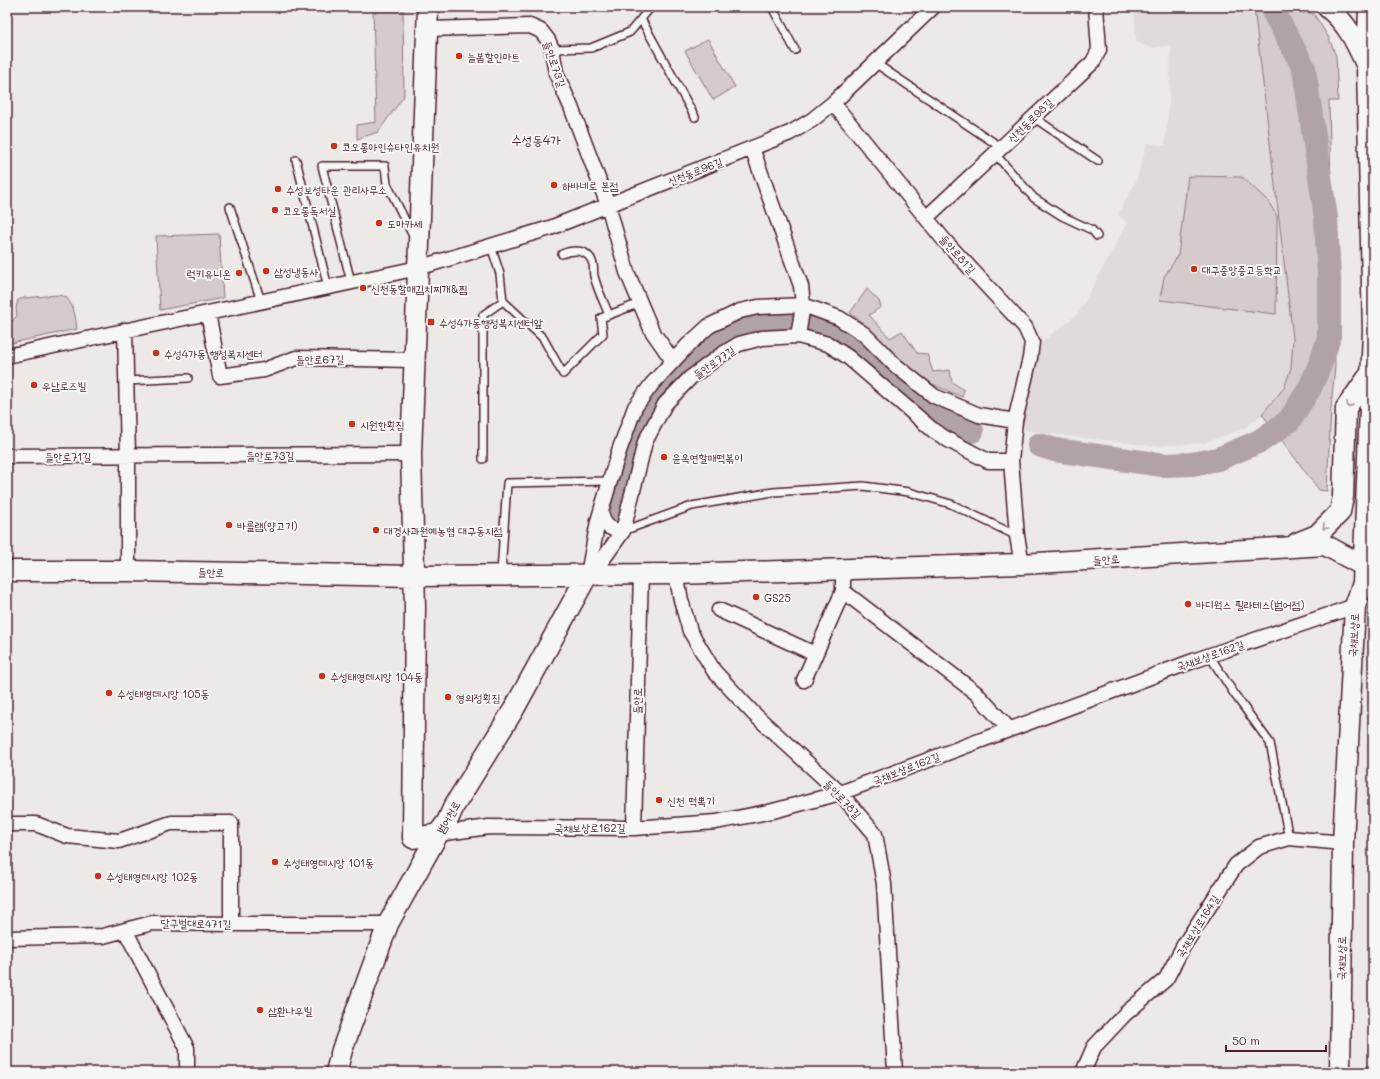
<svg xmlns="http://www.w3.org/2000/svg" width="1380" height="1079" viewBox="0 0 1380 1079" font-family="Mali,'Poor Story',sans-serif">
  <rect width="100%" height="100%" fill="#ece9e6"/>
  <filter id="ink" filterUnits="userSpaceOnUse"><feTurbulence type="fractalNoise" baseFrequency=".025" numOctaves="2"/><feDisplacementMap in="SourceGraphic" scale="8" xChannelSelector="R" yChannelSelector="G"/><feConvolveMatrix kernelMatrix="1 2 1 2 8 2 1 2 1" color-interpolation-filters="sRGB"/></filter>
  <g filter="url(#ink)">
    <path fill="#e0dad8" d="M1134 7H1254L1293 338 1291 368 1284 388 1262 414 1246 427 1204 443 1153 446 1027 431 1021 423 1034 348 1078 314 1127 223 1118 214 1137 179 1147 143 1165 146 1169 102 1171 45 1150 48 1136 41Z"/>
    <path fill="#d4cbca" stroke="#8f757a" d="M373 7H403L404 96 378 132 357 139V125L376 122Z
      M1254 7H1291L1314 14 1329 38 1336 56 1338 101H1329L1335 366 1331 408 1327 491 1319 490 1262 414 1284 388 1291 368 1293 338Z
      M708 39 735 87 713 100 685 51Z
      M1188 176 1242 177 1268 201 1277 216 1276 314 1160 300 1164 277 1178 255Z
      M219 234 223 298 160 310 156 236Z
      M867 289 879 301 881 307 869 315 890 338 902 331 917 353 927 354 933 372 950 370 952 382 964 390 962 397 921 379 866 326 850 313Z
      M58 295 66 297C75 308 75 315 77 329L7 344 8 325 17 316 16 308 18 300 24 298Z"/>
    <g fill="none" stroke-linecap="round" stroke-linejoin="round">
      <path stroke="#b1a2a3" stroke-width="24" d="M1039 445 1055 450 1163 465 1192 464 1218 459 1260 441 1289 421 1310 388 1321 362 1329 337V278L1326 218 1304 68 1273 11
        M611 510 627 452 637 423 654 398 700 351 720 337 744 327 767 322 787 320 808 323 827 329 852 344 881 371 940 418 972 431"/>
      <defs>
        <path id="lane" d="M772 7 795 50
          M641 19 695 117
          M552 49 591 48 630 32 651 7
          M875 63 1002 148
          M1033 117 1098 161
          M995 154 1034 198 1062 216 1092 230 1097 236
          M296 160 328 287
          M230 207 261 301
          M491 246 500 274 503 301 543 338 563 374 603 334 601 318 640 303
          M562 254C574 249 589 249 593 264 594 268 593 272 594 276 597 289 604 302 609 315
          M351 282 322 166H385L387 184 413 236
          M126 381 188 378
          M483 459V315L503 301
          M623 531 692 506 773 492 863 486 909 492 951 504 1017 536
          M501 573 507 483 610 481
          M1209 655 1235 695 1270 743 1289 838"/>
        <path id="street" d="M428 29 530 26 541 31 548 40 552 49 556 73 571 107 608 205 627 272 652 331 673 361
          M833 103 944 240 1025 327 1032 342 1030 358 1015 421 1011 461 1017 536 1022 564
          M752 148 801 286 803 305 798 336
          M926 218 1093 62 1099 50 1096 7
          M208 313 220 376 264 370 296 358 415 360
          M125 330 128 456V571
          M7 356 418 268 550 228 790 133 812 120 833 103 933 7
          M7 456 411 454
          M601 511C603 525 609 530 623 531
          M843 570V591L976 693 1009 729
          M588 574 598 521 619 451 635 407 652 384 688 345 709 326 740 311 758 307 803 305 839 318 864 334 895 365 934 396 979 415 1015 421
          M588 574 601 562 623 531 645 442 665 404 690 378 721 355 739 344 762 338 798 336 828 344 848 357 934 431 950 441 988 461H1011
          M676 574 681 600 690 631 714 671 753 713 840 793 875 834 884 884 895 1072
          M719 610 815 654
          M804 680 843 591
          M7 824H36L67 836 119 841 171 823H231V924
          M634 828 641 573
          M438 834 489 827 634 828 716 822 773 811 840 793 1193 661 1355 606
          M125 930 187 1048V1072
          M7 938 103 936 152 923 231 924H388
          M1083 1072 1094 1047 1125 1014 1166 979 1184 945 1236 865 1259 847 1289 838 1343 843"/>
        <path id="secondary" d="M428 7 411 454 415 607 413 838 438 834
          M1327 7C1347 23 1355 40 1365 62
          M1297 543 1317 535 1340 512 1343 497 1346 408 1371 373
          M7 571H128L415 576 676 574 1022 564 1325 545 1373 571
          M336 1072 342 1050 388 924 438 834 447 822 454 806 514 709 588 574
          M1340 1072 1343 843 1355 606 1363 583 1373 331 1367 66 1369 7"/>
      </defs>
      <use href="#lane" stroke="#4a1f2b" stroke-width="10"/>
      <use href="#street" stroke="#4a1f2b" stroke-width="17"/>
      <use href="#secondary" stroke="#4a1f2b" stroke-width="23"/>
      <use href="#lane" stroke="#f6f6f2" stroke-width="7"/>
      <use href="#street" stroke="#f6f6f2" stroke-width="14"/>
      <use href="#secondary" stroke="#f6f6f2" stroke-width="20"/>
    </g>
    <defs><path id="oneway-chevron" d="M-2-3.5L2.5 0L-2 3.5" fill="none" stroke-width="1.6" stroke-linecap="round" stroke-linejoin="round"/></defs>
    <g stroke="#a99598">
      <use href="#oneway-chevron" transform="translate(1349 405) rotate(119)"/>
      <use href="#oneway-chevron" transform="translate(1325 527) rotate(135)"/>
    </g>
  </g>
  <g fill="#c8321e" stroke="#f6f6f2" stroke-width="1.5">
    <circle cx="459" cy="56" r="4"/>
    <circle cx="334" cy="146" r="4"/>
    <circle cx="554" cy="185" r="4"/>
    <circle cx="278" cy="189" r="4"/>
    <circle cx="275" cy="210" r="4"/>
    <circle cx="379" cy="223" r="4"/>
    <circle cx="1194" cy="269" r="4"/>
    <circle cx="266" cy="271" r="4"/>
    <circle cx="239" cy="273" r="4"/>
    <circle cx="363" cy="288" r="4"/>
    <rect x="427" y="318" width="8" height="8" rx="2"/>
    <circle cx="156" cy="353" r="4"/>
    <circle cx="34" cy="385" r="4"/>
    <circle cx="352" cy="424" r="4"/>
    <circle cx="664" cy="457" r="4"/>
    <circle cx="229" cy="525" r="4"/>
    <circle cx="376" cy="530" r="4"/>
    <circle cx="756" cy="597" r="4"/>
    <circle cx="1188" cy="604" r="4"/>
    <circle cx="322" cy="676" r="4"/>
    <circle cx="109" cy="693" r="4"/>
    <circle cx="448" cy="697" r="4"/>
    <circle cx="659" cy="800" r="4"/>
    <circle cx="275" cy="862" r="4"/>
    <circle cx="98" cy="876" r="4"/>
    <circle cx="260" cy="1010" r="4"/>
  </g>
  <g text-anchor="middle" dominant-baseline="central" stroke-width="4" stroke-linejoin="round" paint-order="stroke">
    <g font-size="11" fill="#4a1f2b" stroke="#f6f6f2" text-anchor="start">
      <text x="467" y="56">늘봄할인마트</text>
      <text x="342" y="146">코오롱아인슈타인유치원</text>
      <text x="562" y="185">하바네로 본점</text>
      <text x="286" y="189">수성보성타운 관리사무소</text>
      <text x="283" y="210">코오롱독서실</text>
      <text x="387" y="223">도마카세</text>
      <text x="1202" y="269">대구중앙중고등학교</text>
      <text x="274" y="271">삼성냉동사</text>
      <text x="231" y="273" text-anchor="end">럭키유니온</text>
      <text x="371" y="288">신천동할매김치찌개&amp;찜</text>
      <text x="439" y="322">수성4가동행정복지센터앞</text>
      <text x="164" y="353">수성4가동 행정복지센터</text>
      <text x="42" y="385">우남로즈빌</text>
      <text x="360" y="424">시원한횟집</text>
      <text x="672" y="457">윤옥연할매떡볶이</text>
      <text x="237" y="525">바를램(양고기)</text>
      <text x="384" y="530">대경사과원예농협 대구동지점</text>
      <text x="764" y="597">GS25</text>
      <text x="1196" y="604">바디웍스 필라테스(범어점)</text>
      <text x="330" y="676">수성태영데시앙 104동</text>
      <text x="117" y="693">수성태영데시앙 105동</text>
      <text x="456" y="697">영의정횟집</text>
      <text x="667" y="800">신천 떡뽁기</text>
      <text x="283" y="862">수성태영데시앙 101동</text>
      <text x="106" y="876">수성태영데시앙 102동</text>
      <text x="268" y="1010">삼환나우빌</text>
    </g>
    <g font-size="11" fill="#4a1f2b" stroke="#f6f6f2">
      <text transform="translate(555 64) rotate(71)">들안로73길</text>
      <text transform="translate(1030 120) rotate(-44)">신천동로98길</text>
      <text transform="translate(695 171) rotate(-21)">신천동로96길</text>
      <text transform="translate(958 254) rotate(48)">들안로81길</text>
      <text transform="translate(320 359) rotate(-1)">들안로67길</text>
      <text transform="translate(714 362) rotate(-35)">들안로77길</text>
      <text x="270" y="455">들안로73길</text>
      <text x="68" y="456">들안로71길</text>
      <text transform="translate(1106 559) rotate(-4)">들안로</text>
      <text transform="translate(211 572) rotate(1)">들안로</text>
      <text transform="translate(1353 635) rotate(-87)">국채보상로</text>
      <text transform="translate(1210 655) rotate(-19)">국채보상로162길</text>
      <text transform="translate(637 701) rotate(-89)">들안로</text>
      <text transform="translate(906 768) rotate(-21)">국채보상로162길</text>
      <text transform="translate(843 799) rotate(46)">들안로78길</text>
      <text transform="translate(448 817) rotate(-60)">범어천로</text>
      <text x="590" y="827">국채보상로162길</text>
      <text transform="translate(196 923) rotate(1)">달구벌대로471길</text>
      <text transform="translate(1197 926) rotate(-58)">국채보상로164길</text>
      <text transform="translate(1341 958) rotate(-89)">국채보상로</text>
    </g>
    <g font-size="13" fill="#4a1f2b" stroke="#f6f6f2">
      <text x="536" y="139">수성동4가</text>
    </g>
  </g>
  <rect width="1380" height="1079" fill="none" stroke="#f6f6f2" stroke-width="24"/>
  <rect x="12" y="12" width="1356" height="1055" fill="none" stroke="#4a1f2b" stroke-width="1.5" filter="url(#ink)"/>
  <path d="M1226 1045v6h100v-6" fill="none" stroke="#4a1f2b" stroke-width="2"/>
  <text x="1232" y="1045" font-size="12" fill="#4a1f2b" stroke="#f6f6f2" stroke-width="3" paint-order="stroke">50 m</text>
</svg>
